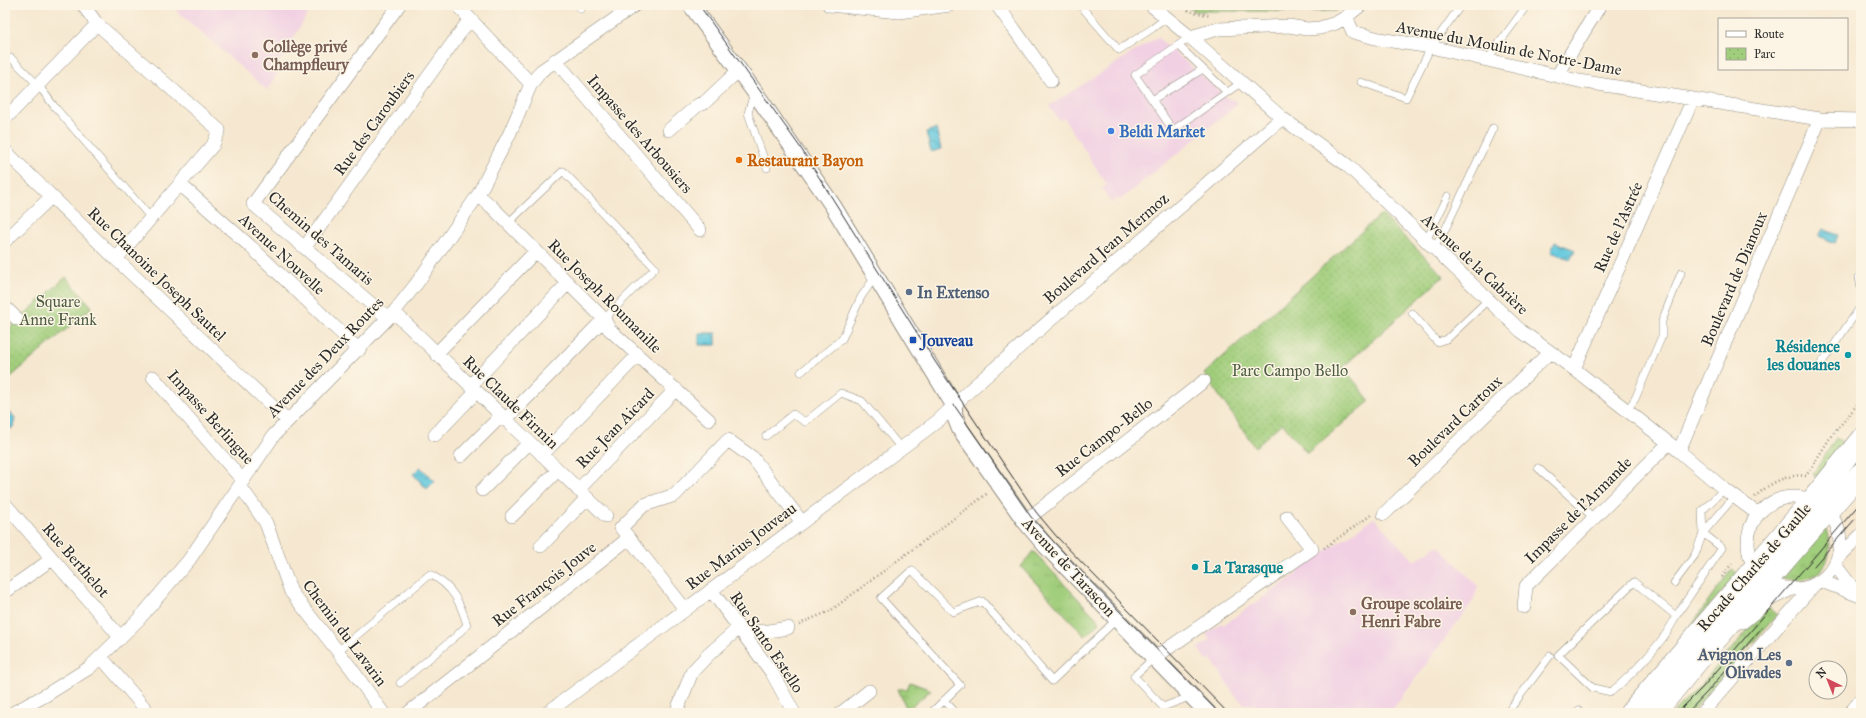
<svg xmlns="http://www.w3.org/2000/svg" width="1866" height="718" viewBox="0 0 1866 718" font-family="'IM FELL Great Primer',serif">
  <defs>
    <pattern id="grass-tufts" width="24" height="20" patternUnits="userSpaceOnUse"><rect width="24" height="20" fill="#a1ce7c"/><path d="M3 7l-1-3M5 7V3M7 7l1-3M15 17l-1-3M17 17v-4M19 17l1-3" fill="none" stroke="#8bb16b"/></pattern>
    <pattern id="park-dots" width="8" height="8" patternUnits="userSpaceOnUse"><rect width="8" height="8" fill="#a1ce7c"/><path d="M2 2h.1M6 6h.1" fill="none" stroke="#8bb16b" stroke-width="1.8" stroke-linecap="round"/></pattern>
    <pattern id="water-waves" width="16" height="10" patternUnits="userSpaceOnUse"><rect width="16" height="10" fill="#61c8de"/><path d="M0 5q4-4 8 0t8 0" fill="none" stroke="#50a3b4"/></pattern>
  </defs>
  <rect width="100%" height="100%" fill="#fcf5e5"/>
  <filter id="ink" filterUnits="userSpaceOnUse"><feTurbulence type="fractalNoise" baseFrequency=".025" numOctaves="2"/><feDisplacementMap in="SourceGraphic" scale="8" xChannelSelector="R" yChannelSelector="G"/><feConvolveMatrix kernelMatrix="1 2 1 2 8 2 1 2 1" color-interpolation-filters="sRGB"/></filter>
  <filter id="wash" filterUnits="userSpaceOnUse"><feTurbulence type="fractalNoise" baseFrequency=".012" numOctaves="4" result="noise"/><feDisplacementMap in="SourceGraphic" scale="16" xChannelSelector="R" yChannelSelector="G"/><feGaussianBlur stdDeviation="0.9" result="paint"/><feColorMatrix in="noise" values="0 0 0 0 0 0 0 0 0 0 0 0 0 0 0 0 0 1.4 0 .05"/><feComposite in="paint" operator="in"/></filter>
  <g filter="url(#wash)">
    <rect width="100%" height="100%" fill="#f6e8d0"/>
    <path fill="#f1d0e3" d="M170 5H313L277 66 280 68 267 90Z
      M1157 37 1230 100 1233 99 1238 104 1120 200 1118 198 1111 203 1102 188 1107 185 1064 118 1059 120 1049 106Z
      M1374 518 1415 561 1438 545 1478 586 1473 601 1390 713H1263L1254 704H1244L1234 694 1211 659 1207 661 1198 648 1211 640 1206 634 1221 623 1223 625 1297 574 1296 571Z"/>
    <path fill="url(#grass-tufts)" stroke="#667c54" d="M1836 438 1845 444 1818 477 1813 474Z
      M1826 526C1834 547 1830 574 1804 579 1797 581 1789 579 1782 578Z
      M1033 551 1100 622 1085 636 1021 567Z
      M1732 569 1738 574 1684 635Z
      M1767 607 1777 615 1691 713H1673L1701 685Z
      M910 682 931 690 907 710 898 689H907Z"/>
    <path fill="url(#park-dots)" stroke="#667c54" d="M1186 5H1341L1336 11H1194Z
      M1381 214 1444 276 1343 367 1370 401 1307 453 1282 423 1255 447 1204 374Z
      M66 277 92 307 5 382V332Z"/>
    <path fill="url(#water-waves)" stroke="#467a84" d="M936 129 941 149 931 152 926 132Z
      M1823 229 1838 235 1835 243 1819 236Z
      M1555 242 1575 250 1570 259 1551 252Z
      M699 333H716V345H699Z
      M7 413H11L15 418 13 427 6 432 5 415Z
      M420 467 435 481 427 489 413 474Z"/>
  </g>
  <g filter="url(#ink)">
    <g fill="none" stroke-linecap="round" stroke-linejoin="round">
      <defs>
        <path id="service" d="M577 5 581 9
          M1080 5 1119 50 1153 28 1166 18
          M1190 37 1135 75 1173 130 1242 82
          M1178 45 1227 92
          M5 59 11 58 39 86 54 106 151 218
          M1487 60 1527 5
          M1361 82 1406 98 1431 47 1461 5
          M754 93 748 113 767 168
          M1152 100 1203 69
          M508 223 563 171 655 268 604 319
          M1426 241 1448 196
          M1433 248 1443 234 1493 128
          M1861 274 1859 277 1861 289
          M1412 313 1437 342 1447 339 1488 300
          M1818 368 1861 306
          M801 372 842 339 861 297 875 277
          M1627 410 1635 399 1662 336V321L1681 273
          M766 436 793 414 805 422 841 393 862 401 901 448
          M1538 468 1594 518
          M1674 583 1695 555 1703 533 1734 497
          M1676 616 1634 582 1558 655 1593 688 1611 692C1633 674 1665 641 1676 616L1722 548 1703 533 1702 511 1724 489
          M338 651 430 574C452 586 460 601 467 625L455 637 400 683
          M1154 658 1134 676 1163 707 1192 696
          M944 700 956 713
          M931 713 960 685 881 598 912 570 953 612 982 601 1052 681 1117 619
          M1507 713 1550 656
          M1576 713 1579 710"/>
        <path id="minor" d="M83 5 97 24 219 130 213 145 116 259
          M457 5 531 84
          M829 5 899 12 950 5
          M997 5 1051 81
          M1151 5 1190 37 1218 29 1289 26 1307 29 1320 28 1336 23 1346 17 1353 32 1379 39 1431 47 1579 81 1820 119 1861 120
          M1346 17 1361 5
          M1190 37 1282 118 1347 165 1521 331 1574 369 1679 451 1724 489 1758 514
          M555 60 700 230
          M1557 76 1600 5
          M5 119 97 24
          M669 130 698 105 704 103 739 70
          M5 151 116 259 287 420
          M181 185 251 247 359 350
          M478 195 491 206 604 319 609 329 709 420
          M5 241 51 197
          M305 247 470 19
          M5 307 17 319
          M394 312 606 516
          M388 318 253 204 399 5
          M436 354 536 251
          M1574 369 1693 99
          M153 377 238 475 243 479
          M470 386 568 283
          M505 420 604 319
          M435 435 476 392
          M1679 451 1820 119
          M542 455 638 355
          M461 456 501 416
          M238 488 245 493 266 523 291 592 351 668 383 713
          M482 490 529 443
          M578 490 676 389
          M1748 543a46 46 0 1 1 92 0a46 46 0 1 1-92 0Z
          M5 504 121 638
          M1384 514 1550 352
          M512 516 558 470
          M1025 521 1204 381
          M629 538 621 528 644 505 675 495 728 440 753 458 801 521
          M541 546 587 498
          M1838 558 1861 535
          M1835 565 1858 595
          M1821 581 1860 596
          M711 590 772 673 794 713
          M5 592 52 559
          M1524 607 1526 586 1669 443
          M1743 622 1771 599 1794 588
          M101 657 149 713
          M1154 658 1312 549 1287 517
          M13 713 46 695 89 668 139 619 189 560 274 435 394 312 417 283 478 195 509 135 531 84 541 71 635 5
          M408 713 629 538 685 609
          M547 713 939 420 970 390 1282 118
          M676 713 692 672 708 655 739 628 762 632 788 628
          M841 713 869 691
          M1702 713 1814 585
          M1850 713 1861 700"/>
        <path id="tertiary" d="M691 5 754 91 833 206 954 405V414L960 429 1025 521 1046 546 1208 713"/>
        <path id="primary" d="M1630 713 1811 501 1861 439
          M1655 713 1702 656 1861 473"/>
      </defs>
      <use href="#service" stroke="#908a7e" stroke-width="8"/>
      <use href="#minor" stroke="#908a7e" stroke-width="14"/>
      <use href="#tertiary" stroke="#908a7e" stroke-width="18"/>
      <use href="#primary" stroke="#908a7e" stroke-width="22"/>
      <path stroke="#908a7e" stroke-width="2.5" stroke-dasharray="1 3" stroke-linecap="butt" d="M1182 5 1189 11 1211 16
        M1755 497C1768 484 1788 473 1806 476L1830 438 1861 400
        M1324 548 1371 515
        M1722 577 1732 563
        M799 624 830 611 988 493"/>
      <use href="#service" stroke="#fff" stroke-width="7"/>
      <use href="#minor" stroke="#fff" stroke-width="13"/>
      <use href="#tertiary" stroke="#fff" stroke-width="16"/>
      <use href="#primary" stroke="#fff" stroke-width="21"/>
      <path stroke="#2b2b2b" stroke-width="1" d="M699 5 800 147 936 363 1036 512 1057 537 1228 713
        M954 405 1031 517 1086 577 1219 713
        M1814 566 1855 519
        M1677 713 1703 687 1861 502
        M1687 713 1708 691 1764 625"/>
    </g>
  </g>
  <g fill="#8d6e63" stroke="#fcf5e5" stroke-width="1.5">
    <circle cx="255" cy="55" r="4"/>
    <circle cx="1353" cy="612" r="4"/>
  </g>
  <circle fill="#3f7fe0" stroke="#fcf5e5" stroke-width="1.5" cx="1111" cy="131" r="4"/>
  <circle fill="#e8710a" stroke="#fcf5e5" stroke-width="1.5" cx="739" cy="160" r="4"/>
  <g fill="#5c6f8a" stroke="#fcf5e5" stroke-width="1.5">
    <circle cx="909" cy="292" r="4"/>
    <circle cx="1789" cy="663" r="4"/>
  </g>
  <rect fill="#1a4fb4" stroke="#fcf5e5" stroke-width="1.5" x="909" y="336" width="8" height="8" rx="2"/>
  <g fill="#0f9aa8" stroke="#fcf5e5" stroke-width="1.5">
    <circle cx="1848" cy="355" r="4"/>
    <circle cx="1195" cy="567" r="4"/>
  </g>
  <g text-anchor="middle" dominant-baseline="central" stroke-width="3" stroke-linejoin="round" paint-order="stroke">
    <g font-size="16" font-weight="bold" fill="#785e54" stroke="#fcf5e5" text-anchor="start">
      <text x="263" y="46">Collège privé<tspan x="263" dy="18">Champfleury</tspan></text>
      <text x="1361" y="603">Groupe scolaire<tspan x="1361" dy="18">Henri Fabre</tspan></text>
    </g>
    <g font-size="16" fill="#2b2b2b" stroke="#fcf5e5">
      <text transform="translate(1509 48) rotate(11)">Avenue du Moulin de Notre-Dame</text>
      <text transform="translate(374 123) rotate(-54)">Rue des Caroubiers</text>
      <text transform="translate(640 134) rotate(49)">Impasse des Arbousiers</text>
      <text transform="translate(1618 227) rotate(-66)">Rue de l'Astrée</text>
      <text transform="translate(321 238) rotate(41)">Chemin des Tamaris</text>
      <text transform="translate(1106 248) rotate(-41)">Boulevard Jean Mermoz</text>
      <text transform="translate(282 254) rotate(43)">Avenue Nouvelle</text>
      <text transform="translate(1475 264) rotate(43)">Avenue de la Cabrière</text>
      <text transform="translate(157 274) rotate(44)">Rue Chanoine Joseph Sautel</text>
      <text transform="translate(1734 279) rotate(-67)">Boulevard de Dianoux</text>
      <text transform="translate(605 296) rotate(45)">Rue Joseph Roumanille</text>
      <text transform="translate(325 357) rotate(-46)">Avenue des Deux Routes</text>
      <text transform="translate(511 402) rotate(44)">Rue Claude Firmin</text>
      <text transform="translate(211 417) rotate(48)">Impasse Berlingue</text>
      <text transform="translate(1455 421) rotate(-44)">Boulevard Cartoux</text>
      <text transform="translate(615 428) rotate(-46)">Rue Jean Aicard</text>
      <text transform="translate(1104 437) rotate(-38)">Rue Campo-Bello</text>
      <text transform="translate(1578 510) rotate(-45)">Impasse de l'Armande</text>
      <text transform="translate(741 546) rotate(-37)">Rue Marius Jouveau</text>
      <text transform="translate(76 560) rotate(49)">Rue Berthelot</text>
      <text transform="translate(1069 567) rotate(47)">Avenue de Tarascon</text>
      <text transform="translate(1754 567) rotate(-49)">Rocade Charles de Gaulle</text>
      <text transform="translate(544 584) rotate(-38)">Rue François Jouve</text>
      <text transform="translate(345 633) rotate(53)">Chemin du Lavarin</text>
      <text transform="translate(767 642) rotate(56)">Rue Santo Estello</text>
    </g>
    <g font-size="16" font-weight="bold" fill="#366cbe" stroke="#fcf5e5" text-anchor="start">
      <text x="1119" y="131">Beldi Market</text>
    </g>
    <g font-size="16" font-weight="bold" fill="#c56008" stroke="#fcf5e5" text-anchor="start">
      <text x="747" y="160">Restaurant Bayon</text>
    </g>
    <g font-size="16" font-weight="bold" fill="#4e5e75" stroke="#fcf5e5" text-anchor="start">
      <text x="917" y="292">In Extenso</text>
      <text x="1781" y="654" text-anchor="end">Avignon Les<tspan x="1781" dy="18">Olivades</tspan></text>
    </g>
    <g font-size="16" fill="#4e5c43" stroke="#fcf5e5">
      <text x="58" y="301">Square<tspan x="58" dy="18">Anne Frank</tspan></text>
      <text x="1290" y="370">Parc Campo Bello</text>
    </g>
    <g font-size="16" font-weight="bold" fill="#164399" stroke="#fcf5e5" text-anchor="start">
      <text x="921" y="340">Jouveau</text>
    </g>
    <g font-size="16" font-weight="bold" fill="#0d838f" stroke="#fcf5e5" text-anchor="end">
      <text x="1840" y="346">Résidence<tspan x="1840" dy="18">les douanes</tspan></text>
      <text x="1203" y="567" text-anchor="start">La Tarasque</text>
    </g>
  </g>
  <rect width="1866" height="718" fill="none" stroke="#fcf5e5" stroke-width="20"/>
  <rect x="1718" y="18" width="130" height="52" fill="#fcf5e5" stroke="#a8a49b"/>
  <rect x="1726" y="31" width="20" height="6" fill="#ffffff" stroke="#a8a49b"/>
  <text x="1754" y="38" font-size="12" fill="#2b2b2b">Route</text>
  <rect x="1726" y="48" width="20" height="12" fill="url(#park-dots)" stroke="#a8a49b"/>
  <text x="1754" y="58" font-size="12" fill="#2b2b2b">Parc</text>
  <g transform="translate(1828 680) rotate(317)"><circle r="19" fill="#fcf5e5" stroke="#a8a49b"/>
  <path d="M0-3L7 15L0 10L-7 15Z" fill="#d1495b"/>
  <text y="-6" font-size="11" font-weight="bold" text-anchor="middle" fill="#2b2b2b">N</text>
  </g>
</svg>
